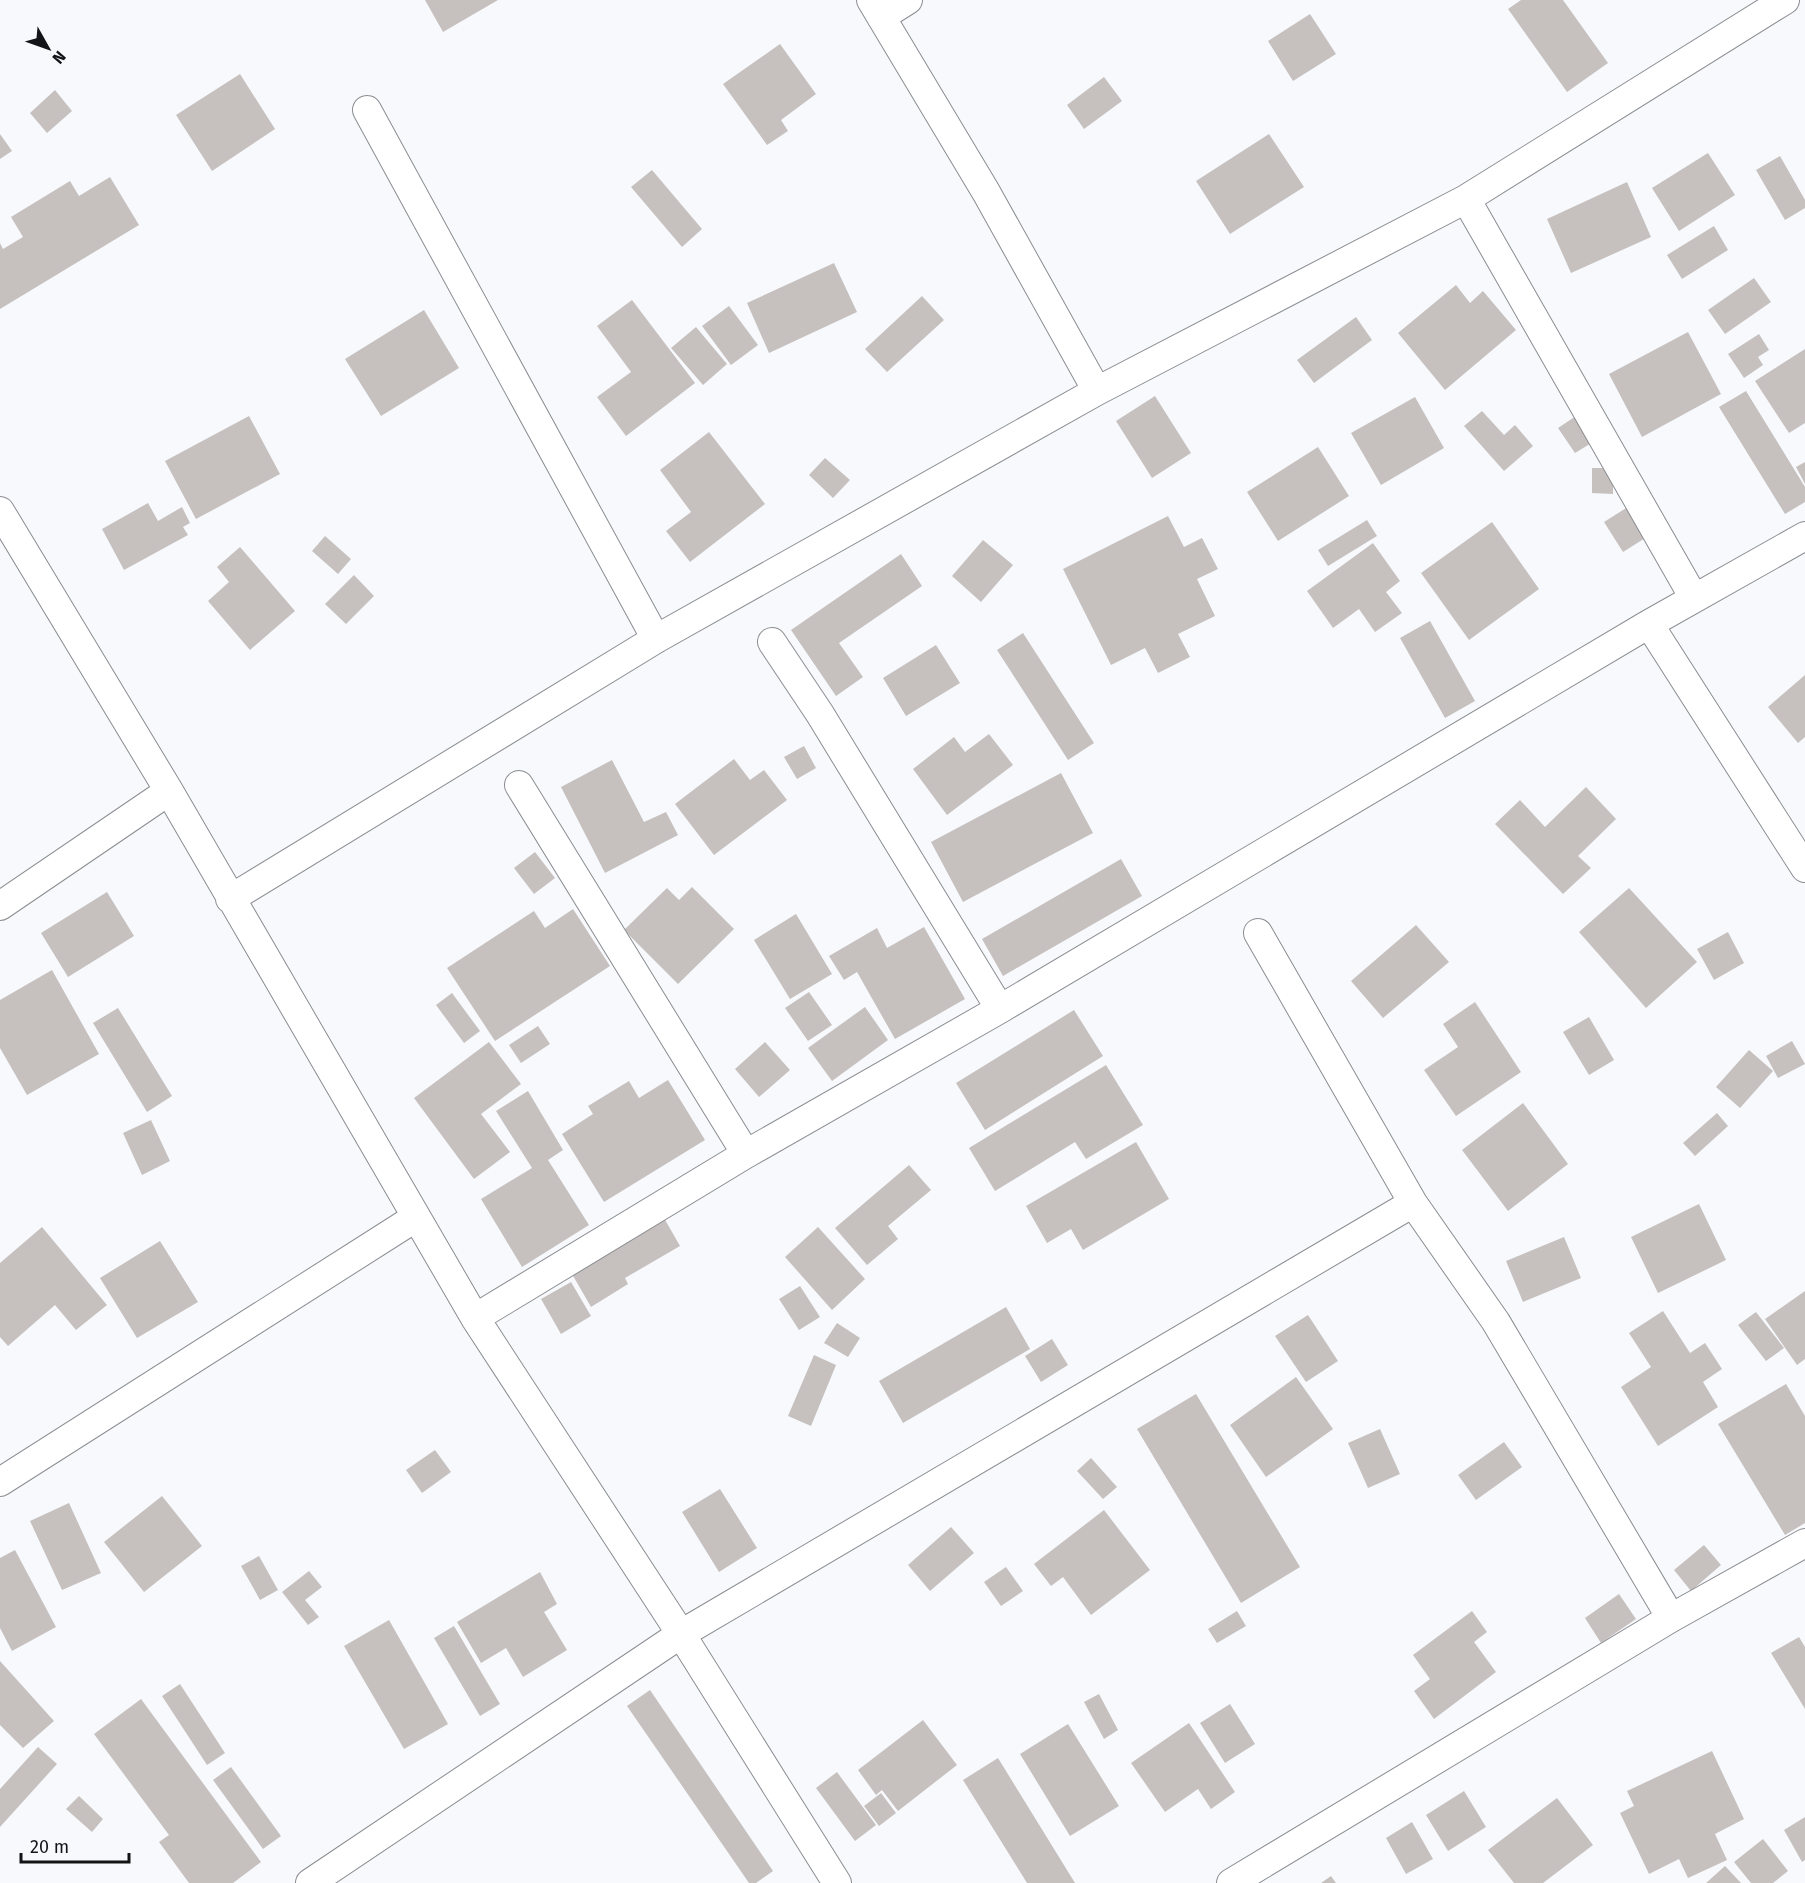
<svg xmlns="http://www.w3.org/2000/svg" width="1805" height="1883" viewBox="0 0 1805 1883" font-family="'Fira Sans',sans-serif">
  <rect width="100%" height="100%" fill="#f7f9fd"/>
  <path fill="#c6c1bf" d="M425 0H498L443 32Z
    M1521 0H1563L1608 63 1567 92 1508 9Z
    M1310 14 1336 54 1293 81 1268 41Z
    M780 44 816 94 781 120 788 131 767 145 723 84Z
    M240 74 275 129 212 171 176 115Z
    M1104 77 1122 101 1084 129 1067 105Z
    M55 90 72 111 47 133 30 113Z
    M0 134 12 151 0 159Z
    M1269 134 1304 187 1230 234 1196 181Z
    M1708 153 1735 195 1679 231 1652 188Z
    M1780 156 1805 200V208L1785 220 1756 170Z
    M652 170 702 229 682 247 631 187Z
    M110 177 139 225 0 309V243L3 249 23 237 11 217 70 181 79 196Z
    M1627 182 1651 237 1571 273 1547 219Z
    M1714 226 1728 250 1682 279 1667 255Z
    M834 263 857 312 769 353 747 303Z
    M1754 278 1771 302 1725 334 1708 310Z
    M1456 285 1470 303 1483 291 1516 330 1445 390 1398 333Z
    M922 296 944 320 887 372 865 349Z
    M632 300 695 383 626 436 597 397 631 372 597 326Z
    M729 306 758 345 731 365 702 326Z
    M424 310 459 368 381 416 345 359Z
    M1356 317 1372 340 1314 383 1297 360Z
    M696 327 727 364 703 385 671 348Z
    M1688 332 1721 394 1642 437 1609 374Z
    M1759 334 1769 350 1758 357 1763 365 1744 378 1728 354Z
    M1805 349V423L1789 433 1755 381Z
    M1746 391 1805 487V502L1785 514 1719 407Z
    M1155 396 1191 453 1152 478 1116 421Z
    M1415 397 1444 448 1381 485 1351 433Z
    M1482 411 1504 435 1515 425 1533 446 1504 471 1464 426Z
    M249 416 280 474 196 519 165 461Z
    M1576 416 1593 442 1575 453 1558 428Z
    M709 432 765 504 690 562 666 531 691 512 660 470Z
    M1318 447 1349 496 1278 541 1247 492Z
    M825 458 850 480 833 498 809 475Z
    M1805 462V484L1796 467Z
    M1592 468H1613V494L1592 493Z
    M148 503 158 521 182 507 190 523 183 527 188 535 124 570 102 529Z
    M1631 505 1650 535 1623 552 1604 522Z
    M1168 516 1184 547 1202 538 1218 569 1197 579 1215 616 1178 634 1190 657 1158 673 1145 648 1111 665 1063 569Z
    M1367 520 1377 536 1328 566 1318 550Z
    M1492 522 1539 589 1469 640 1421 573Z
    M325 536 351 559 338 574 312 551Z
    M983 540 1013 565 981 602 952 576Z
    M1373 543 1400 581 1386 592 1402 613 1375 632 1359 609 1333 628 1307 591Z
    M240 547 295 611 250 650 208 601 229 582 217 567Z
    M901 554 922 586 839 643 863 677 836 696 791 630Z
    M354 575 374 596 346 624 325 604Z
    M1430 621 1475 701 1445 718 1400 638Z
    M1023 633 1094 743 1068 760 997 650Z
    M936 645 960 683 906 716 883 678Z
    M1805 675V737L1798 743 1768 707Z
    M989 734 1013 765 947 815 913 769 954 737 965 752Z
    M804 746 816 768 797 779 784 757Z
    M734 759 750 780 764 770 787 800 714 855 675 804Z
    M612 760 644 822 666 812 678 835 605 873 561 787Z
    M1061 773 1093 833 963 902 931 842Z
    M1586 787 1616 819 1578 856 1591 868 1563 894 1495 824 1520 800 1545 827Z
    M535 852 555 878 534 894 514 868Z
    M1121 859 1142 896 1003 976 982 939Z
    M692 887 734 929 678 984 624 930 667 888 679 900Z
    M1629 888 1697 962 1646 1008 1579 932Z
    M107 892 134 936 68 977 41 933Z
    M573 909 610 966 495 1041 447 968 534 911 545 928Z
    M796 914 832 974 790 999 754 940Z
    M1416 925 1449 962 1383 1018 1351 981Z
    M924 927 965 999 895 1039 857 972 844 980 829 956 877 928 887 948Z
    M1728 932 1744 963 1714 980 1697 949Z
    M52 970 99 1054 27 1095 0 1048V1000Z
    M809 992 832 1025 808 1041 785 1008Z
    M452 993 480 1031 464 1043 436 1005Z
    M1475 1002 1521 1072 1456 1116 1424 1070 1458 1047 1443 1024Z
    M865 1007 888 1040 832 1081 808 1048Z
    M118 1008 172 1096 147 1112 93 1023Z
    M1074 1010 1103 1056 985 1130 956 1083Z
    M1589 1017 1614 1060 1589 1075 1563 1032Z
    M538 1026 550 1044 521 1063 509 1045Z
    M1792 1041 1805 1064 1778 1078 1766 1056Z
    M489 1042 521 1084 481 1114 510 1152 474 1179 414 1098Z
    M765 1042 790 1070 759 1097 735 1069Z
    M1749 1050 1773 1071 1740 1108 1716 1087Z
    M1106 1065 1143 1125 1086 1159 1075 1142 995 1191 969 1148Z
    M668 1080 705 1140 604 1202 562 1134 593 1114 588 1106 629 1081 639 1098Z
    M528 1091 563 1150 548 1160 589 1225 522 1267 481 1199 532 1168 496 1111Z
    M1523 1103 1568 1164 1508 1211 1462 1150Z
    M1717 1113 1728 1126 1695 1156 1683 1143Z
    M151 1120 170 1161 142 1175 123 1133Z
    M1136 1142 1169 1199 1083 1250 1071 1229 1047 1243 1026 1206Z
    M909 1165 931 1190 888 1226 898 1239 867 1265 835 1228Z
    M1699 1204 1726 1260 1658 1293 1631 1237Z
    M664 1218 680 1246 625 1278 628 1284 591 1307 572 1274Z
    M42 1227 107 1305 76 1330 55 1305 8 1346 0 1337V1263Z
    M818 1227 865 1279 832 1310 785 1257Z
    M1564 1237 1581 1278 1523 1302 1506 1261Z
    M160 1241 198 1302 137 1338 100 1278Z
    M571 1282 591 1316 561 1334 541 1299Z
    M800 1286 820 1317 799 1330 779 1299Z
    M1805 1291V1359L1797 1365 1765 1319Z
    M1006 1307 1030 1349 903 1423 879 1381Z
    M1663 1311 1690 1353 1705 1343 1722 1369 1703 1382 1718 1407 1658 1446 1621 1387 1651 1367 1629 1333Z
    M1756 1312 1784 1348 1766 1361 1738 1325Z
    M1308 1315 1338 1361 1306 1382 1275 1336Z
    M837 1323 860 1338 848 1357 824 1343Z
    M1052 1339 1068 1365 1041 1382 1025 1356Z
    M814 1355 836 1365 811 1426 788 1416Z
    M1296 1377 1333 1429 1266 1477 1230 1425Z
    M1786 1384 1805 1416V1523L1785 1535 1718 1424Z
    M1196 1394 1300 1567 1241 1603 1137 1429Z
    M1380 1429 1400 1474 1368 1488 1348 1443Z
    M1504 1442 1522 1467 1476 1500 1458 1475Z
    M435 1450 451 1472 422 1493 406 1470Z
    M1091 1458 1117 1487 1103 1499 1077 1471Z
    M720 1489 757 1548 719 1572 682 1512Z
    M162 1496 202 1546 144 1592 104 1542Z
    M69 1503 101 1573 62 1590 30 1521Z
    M1104 1510 1150 1570 1091 1615 1063 1577 1051 1586 1034 1564Z
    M951 1527 974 1553 930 1591 908 1565Z
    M1704 1545 1721 1565 1691 1591 1674 1570Z
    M15 1550 56 1627 12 1651 0 1628V1558Z
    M259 1556 278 1590 260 1600 241 1566Z
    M1006 1567 1023 1591 1001 1606 984 1582Z
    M309 1571 322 1587 305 1600 319 1617 308 1625 282 1592Z
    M540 1572 557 1604 544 1612 567 1650 523 1677 506 1648 481 1663 457 1622Z
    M1619 1594 1636 1619 1601 1643 1585 1618Z
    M1237 1611 1246 1626 1217 1643 1208 1629Z
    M1472 1611 1487 1632 1474 1642 1496 1672 1434 1719 1414 1691 1430 1679 1413 1655Z
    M389 1620 448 1724 404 1749 344 1646Z
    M454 1626 500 1704 480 1716 434 1638Z
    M1799 1637 1805 1647V1709L1771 1653Z
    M0 1661 54 1721 23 1748 0 1725Z
    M180 1684 225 1753 207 1765 162 1696Z
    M650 1690 773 1871 756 1883H749L627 1706Z
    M1099 1694 1118 1730 1104 1739 1084 1702Z
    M141 1699 261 1862 233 1883H189L159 1842 169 1835 94 1734Z
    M1230 1704 1255 1744 1225 1763 1200 1723Z
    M923 1720 957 1765 898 1811 882 1790 876 1795 858 1770Z
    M1189 1723 1235 1792 1211 1809 1198 1789 1165 1812 1131 1763Z
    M1068 1724 1119 1806 1070 1836 1020 1754Z
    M38 1747 57 1764 0 1827V1789Z
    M1712 1751 1744 1819 1715 1834 1727 1860 1688 1878 1679 1859 1649 1874 1620 1813 1634 1806 1627 1791Z
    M998 1758 1075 1883H1027L963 1780Z
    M231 1767 281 1836 263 1849 213 1780Z
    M837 1772 876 1825 855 1841 816 1788Z
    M1464 1791 1486 1827 1448 1851 1426 1815Z
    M881 1793 896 1813 879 1826 864 1806Z
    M79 1796 103 1819 92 1832 66 1809Z
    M1557 1798 1593 1845 1543 1883H1514L1488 1850Z
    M1805 1817V1860L1802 1862 1784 1830Z
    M1412 1822 1433 1859 1406 1874 1386 1838Z
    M1763 1839 1788 1871 1773 1883H1751L1734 1862Z
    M1725 1866 1741 1883H1706Z
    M1331 1876 1336 1883H1321Z"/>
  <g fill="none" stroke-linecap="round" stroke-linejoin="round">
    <defs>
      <path id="street" d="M871 0 986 192 1097 391
        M881 17 908 0
        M367 110 656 639
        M1466 199 1694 598
        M0 511 169 791 475 1318 681 1634 837 1883
        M1649 624 1805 868
        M772 642 820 714 1000 1009
        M519 785 746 1154
        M230 899 656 639 1097 391 1466 199 1785 0
        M0 906 169 791
        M1258 933 1413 1203 1496 1322 1671 1618
        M475 1318 746 1154 1000 1009 1649 624 1805 536
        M0 1482 415 1218
        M310 1883 681 1634 1413 1203
        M1231 1883 1671 1618 1805 1543"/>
    </defs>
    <use href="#street" stroke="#8b8d91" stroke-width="30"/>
    <use href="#street" stroke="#fff" stroke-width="28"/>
  </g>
  <g transform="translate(48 48) rotate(130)" stroke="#f7f9fd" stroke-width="4.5" paint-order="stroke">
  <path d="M0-4.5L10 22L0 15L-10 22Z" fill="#131415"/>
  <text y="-9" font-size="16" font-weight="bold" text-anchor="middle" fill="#131415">N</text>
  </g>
  <path d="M21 1853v9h108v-9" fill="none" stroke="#131415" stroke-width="3"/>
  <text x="30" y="1853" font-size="18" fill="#131415" stroke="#f7f9fd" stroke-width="4.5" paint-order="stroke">20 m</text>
</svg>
